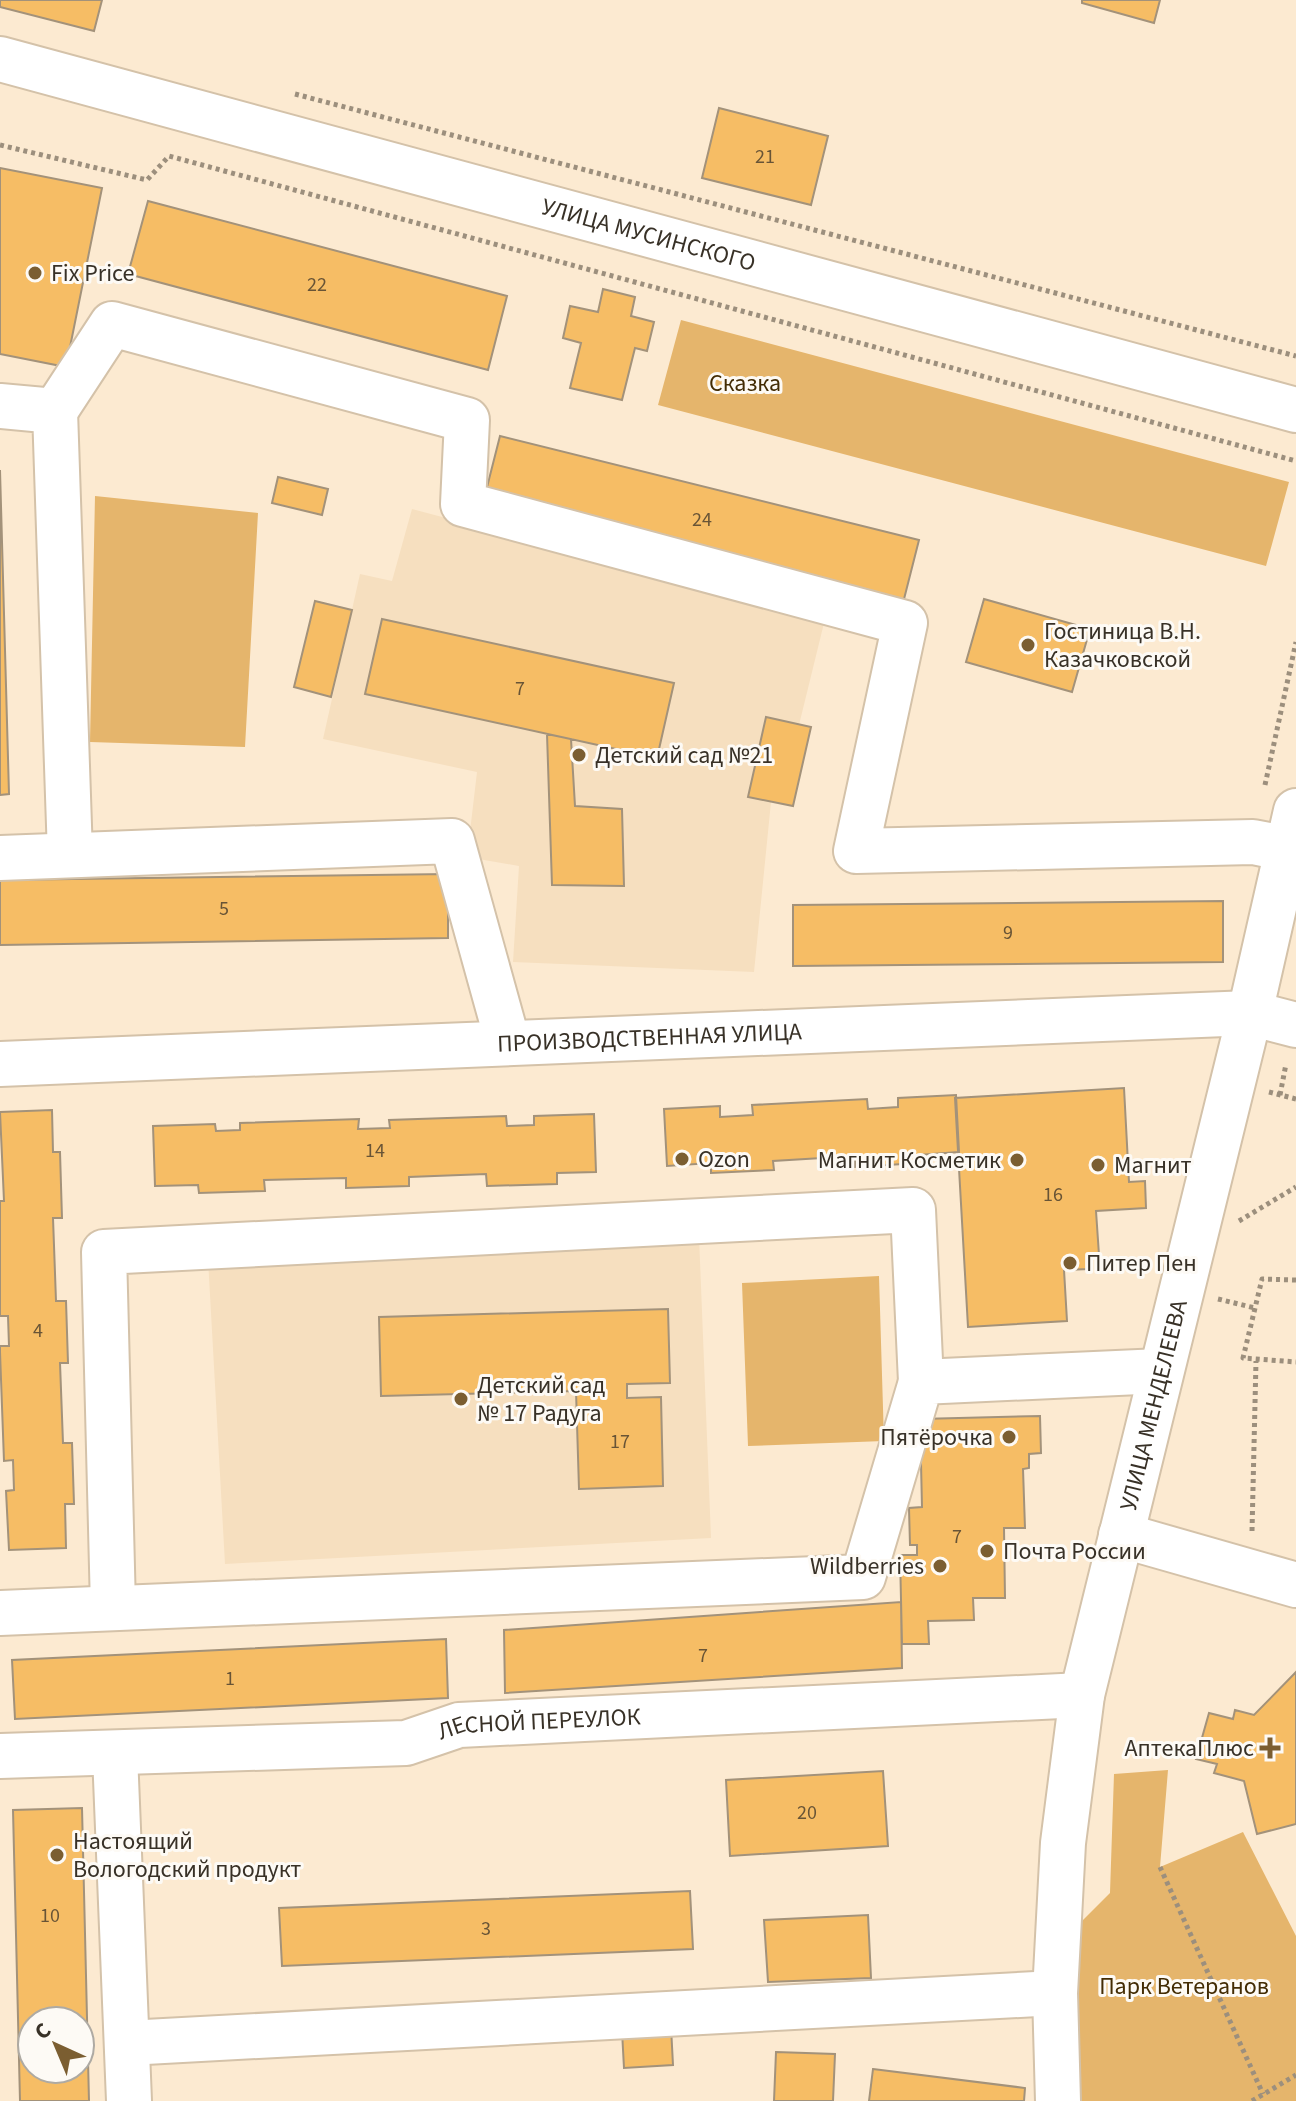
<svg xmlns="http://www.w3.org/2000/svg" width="1296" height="2101" viewBox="0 0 1296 2101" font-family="'Source Sans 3',sans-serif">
  <rect width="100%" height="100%" fill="#fcead1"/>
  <path fill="#f6dfbf" d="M412 509 825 619 799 725 771 802 754 972 513 962 519 866 467 857 477 772 323 739 360 574 392 581Z
    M699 1236 711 1538 225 1564 208 1259Z"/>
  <path fill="#e5b56c" d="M681 320 1289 482 1266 566 658 405Z
    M95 496 258 513 245 747 90 742Z
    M879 1276 884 1441 748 1446 742 1283Z
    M1168 1770 1160 1867 1243 1832 1296 1936V2101H1078L1070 1933 1110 1893 1114 1774Z"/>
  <path fill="#f6bd65" stroke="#a3927a" stroke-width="2" fill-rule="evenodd" d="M0 0H102L94 31 0 7Z
    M1082 0H1160L1154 23 1082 3Z
    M719 108 828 136 811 205 702 178Z
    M0 168 102 188 66 367 0 354Z
    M148 201 507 296 488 370 128 274Z
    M603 289 635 297 631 316 654 322 647 351 635 348 622 400 570 388 581 343 563 338 570 306 598 312Z
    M500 436 919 540 903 603 484 499Z
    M0 470 9 794 0 795Z
    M278 477 328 489 322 515 272 503Z
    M984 599 1090 629 1072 692 966 662Z
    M315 601 352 610 331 697 294 687Z
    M382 619 674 683 657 758 365 694Z
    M766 717 811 727 793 806 748 797Z
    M547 734 571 739 575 806 622 809 624 886 552 885Z
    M448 874V938L0 945V880Z
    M1223 901V962L793 966V905Z
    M1124 1088 1129 1182 1145 1181 1146 1208 1096 1211 1099 1255H1088L1089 1269 1064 1270 1067 1321 968 1327 955 1098Z
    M956 1095 959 1152 919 1155V1163L855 1167V1156L773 1161 774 1170 711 1173V1163L667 1166 664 1109 720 1106V1117L753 1115 752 1105 867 1099 868 1109 898 1107V1098Z
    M52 1110 53 1152H60L62 1218H53L56 1301H66L68 1363H60L63 1443H72L74 1504H65L66 1548 9 1550 6 1491 14 1490 13 1460 4 1461 0 1352V1346H9L8 1316H0V1201H4L0 1112Z
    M594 1114 596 1172 557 1173V1184L487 1186 486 1174 409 1177V1186L346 1188V1178L264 1180 265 1191 199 1193 198 1185 155 1186 153 1126 215 1124 216 1131 240 1130V1123L359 1119 358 1129 390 1128 389 1120 506 1116 507 1126 534 1125V1116Z
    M668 1309 670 1383 627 1384V1398L661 1397 663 1486 579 1489 576 1391 381 1396 379 1317Z
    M1040 1416 1041 1453 1029 1454V1468L1023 1469 1025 1528H1004L1005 1598H973L974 1620 928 1621 929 1644H902L900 1555H917V1545H910L909 1508 922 1507 920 1419Z
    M901 1602 902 1668 505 1693 504 1630Z
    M446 1639 448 1698 15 1719 12 1660Z
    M1296 1672V1824L1257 1834 1244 1781 1214 1773 1217 1764 1196 1759 1209 1713 1233 1719 1235 1710 1254 1715Z
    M883 1771 888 1846 730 1856 726 1780Z
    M82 1808 89 2101H20L13 1810ZM32 2021H80V2069H32Z
    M690 1891 693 1949 282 1966 279 1908Z
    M868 1915 871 1978 768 1982 764 1920Z
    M671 2027 673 2065 624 2068 622 2031Z
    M776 2052 835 2054 833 2101H774Z
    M873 2069 1025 2088 1024 2101H869Z"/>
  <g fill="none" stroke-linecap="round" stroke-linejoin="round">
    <defs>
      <g id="minor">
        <path id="s1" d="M0 59 1296 410"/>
        <path d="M0 406 55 411 70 855"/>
        <path d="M55 411 112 324 467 420 463 504 905 623 856 851 1253 842 1288 849"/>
        <path d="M0 858 452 841 508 1043"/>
        <path id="s2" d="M0 1064 1250 1013 1296 1025"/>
        <path d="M1121 1535 1296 1585"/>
        <path d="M113 1607 104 1252 913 1210 921 1382"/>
        <path d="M0 1613 863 1577 921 1382 1161 1371"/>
        <path d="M115 1754 129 2101"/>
        <path id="s3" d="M0 1756 406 1743 459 1725 1082 1695"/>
        <path d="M127 2043 1055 1993"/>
        <path id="s4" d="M1058 2101 1055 1993 1063 1843 1082 1695 1250 1013 1296 811"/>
      </g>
    </defs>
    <use href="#minor" stroke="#d4c2a9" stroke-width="48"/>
    <path stroke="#9c8f7d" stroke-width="5" stroke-dasharray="4 4" stroke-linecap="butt" d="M295 94 1296 356
      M0 145 147 180 169 156 1296 461
      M1265 785 1296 642
      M1269 1092 1296 1099
      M1280 1095 1286 1064
      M1239 1221 1296 1187
      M1296 1280 1262 1279 1243 1358 1296 1362
      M1218 1299 1255 1308
      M1252 1531 1256 1361
      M1160 1867 1263 2094
      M1252 2101 1296 2075"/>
    <use href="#minor" stroke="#fff" stroke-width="44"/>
  </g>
  <g fill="#7b5e31" stroke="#fdfaf5" stroke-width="3">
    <circle cx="35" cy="273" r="8"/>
    <circle cx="1028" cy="645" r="8"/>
    <circle cx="579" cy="755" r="8"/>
    <circle cx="682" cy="1159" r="8"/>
    <circle cx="1017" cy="1160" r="8"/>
    <circle cx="1098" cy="1165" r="8"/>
    <circle cx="1070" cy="1263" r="8"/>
    <circle cx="461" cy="1399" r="8"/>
    <circle cx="1009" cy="1437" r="8"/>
    <circle cx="987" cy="1551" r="8"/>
    <circle cx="940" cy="1566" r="8"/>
    <path d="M1266 1736h8v8h8v8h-8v8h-8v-8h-8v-8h8z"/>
    <circle cx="57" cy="1855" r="8"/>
  </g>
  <g text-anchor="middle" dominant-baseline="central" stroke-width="6" stroke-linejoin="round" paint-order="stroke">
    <g font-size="20" fill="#685436">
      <text x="765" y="157">21</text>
      <text x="317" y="285">22</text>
      <text x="702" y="520">24</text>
      <text x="520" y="689">7</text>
      <text x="224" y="909">5</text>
      <text x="1008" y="933">9</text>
      <text x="375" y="1151">14</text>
      <text x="1053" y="1195">16</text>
      <text x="38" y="1331">4</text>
      <text x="620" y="1442">17</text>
      <text x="957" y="1537">7</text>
      <text x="703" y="1656">7</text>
      <text x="230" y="1679">1</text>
      <text x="807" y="1813">20</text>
      <text x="50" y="1916">10</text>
      <text x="486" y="1929">3</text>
    </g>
    <g font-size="24" fill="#383127" stroke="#fdfaf5">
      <text stroke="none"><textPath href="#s1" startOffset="672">УЛИЦА МУСИНСКОГО</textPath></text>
      <text stroke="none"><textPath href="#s2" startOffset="650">ПРОИЗВОДСТВЕННАЯ УЛИЦА</textPath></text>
      <text stroke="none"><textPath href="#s4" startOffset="706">УЛИЦА МЕНДЕЛЕЕВА</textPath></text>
      <text stroke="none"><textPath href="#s3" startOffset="542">ЛЕСНОЙ ПЕРЕУЛОК</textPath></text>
    </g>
    <g font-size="24" fill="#383127" stroke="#fdfaf5" text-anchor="start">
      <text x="51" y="273">Fix Price</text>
      <text x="1044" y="631">Гостиница В.Н.<tspan x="1044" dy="28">Казачковской</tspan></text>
      <text x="595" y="755">Детский сад №21</text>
      <text x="698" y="1159">Ozon</text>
      <text x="1001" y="1160" text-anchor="end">Магнит Косметик</text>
      <text x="1114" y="1165">Магнит</text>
      <text x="1086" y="1263">Питер Пен</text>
      <text x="477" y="1385">Детский сад<tspan x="477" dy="28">№ 17 Радуга</tspan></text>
      <text x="993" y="1437" text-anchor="end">Пятёрочка</text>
      <text x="1003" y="1551">Почта России</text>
      <text x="924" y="1566" text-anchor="end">Wildberries</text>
      <text x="1254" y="1748" text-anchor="end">АптекаПлюс</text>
      <text x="73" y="1841">Настоящий<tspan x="73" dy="28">Вологодский продукт</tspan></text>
    </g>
    <g font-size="24" fill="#432c04" stroke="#fdfaf5">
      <text x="745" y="383">Сказка</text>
      <text x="1184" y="1986">Парк Ветеранов</text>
    </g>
  </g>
  <g transform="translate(56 2045) rotate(316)"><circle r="38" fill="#fdfaf5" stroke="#aeaaa3" stroke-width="2"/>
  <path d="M0-6L14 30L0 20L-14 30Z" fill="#7b5e31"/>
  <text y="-12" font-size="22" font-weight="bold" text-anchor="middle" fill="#383127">С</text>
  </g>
</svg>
